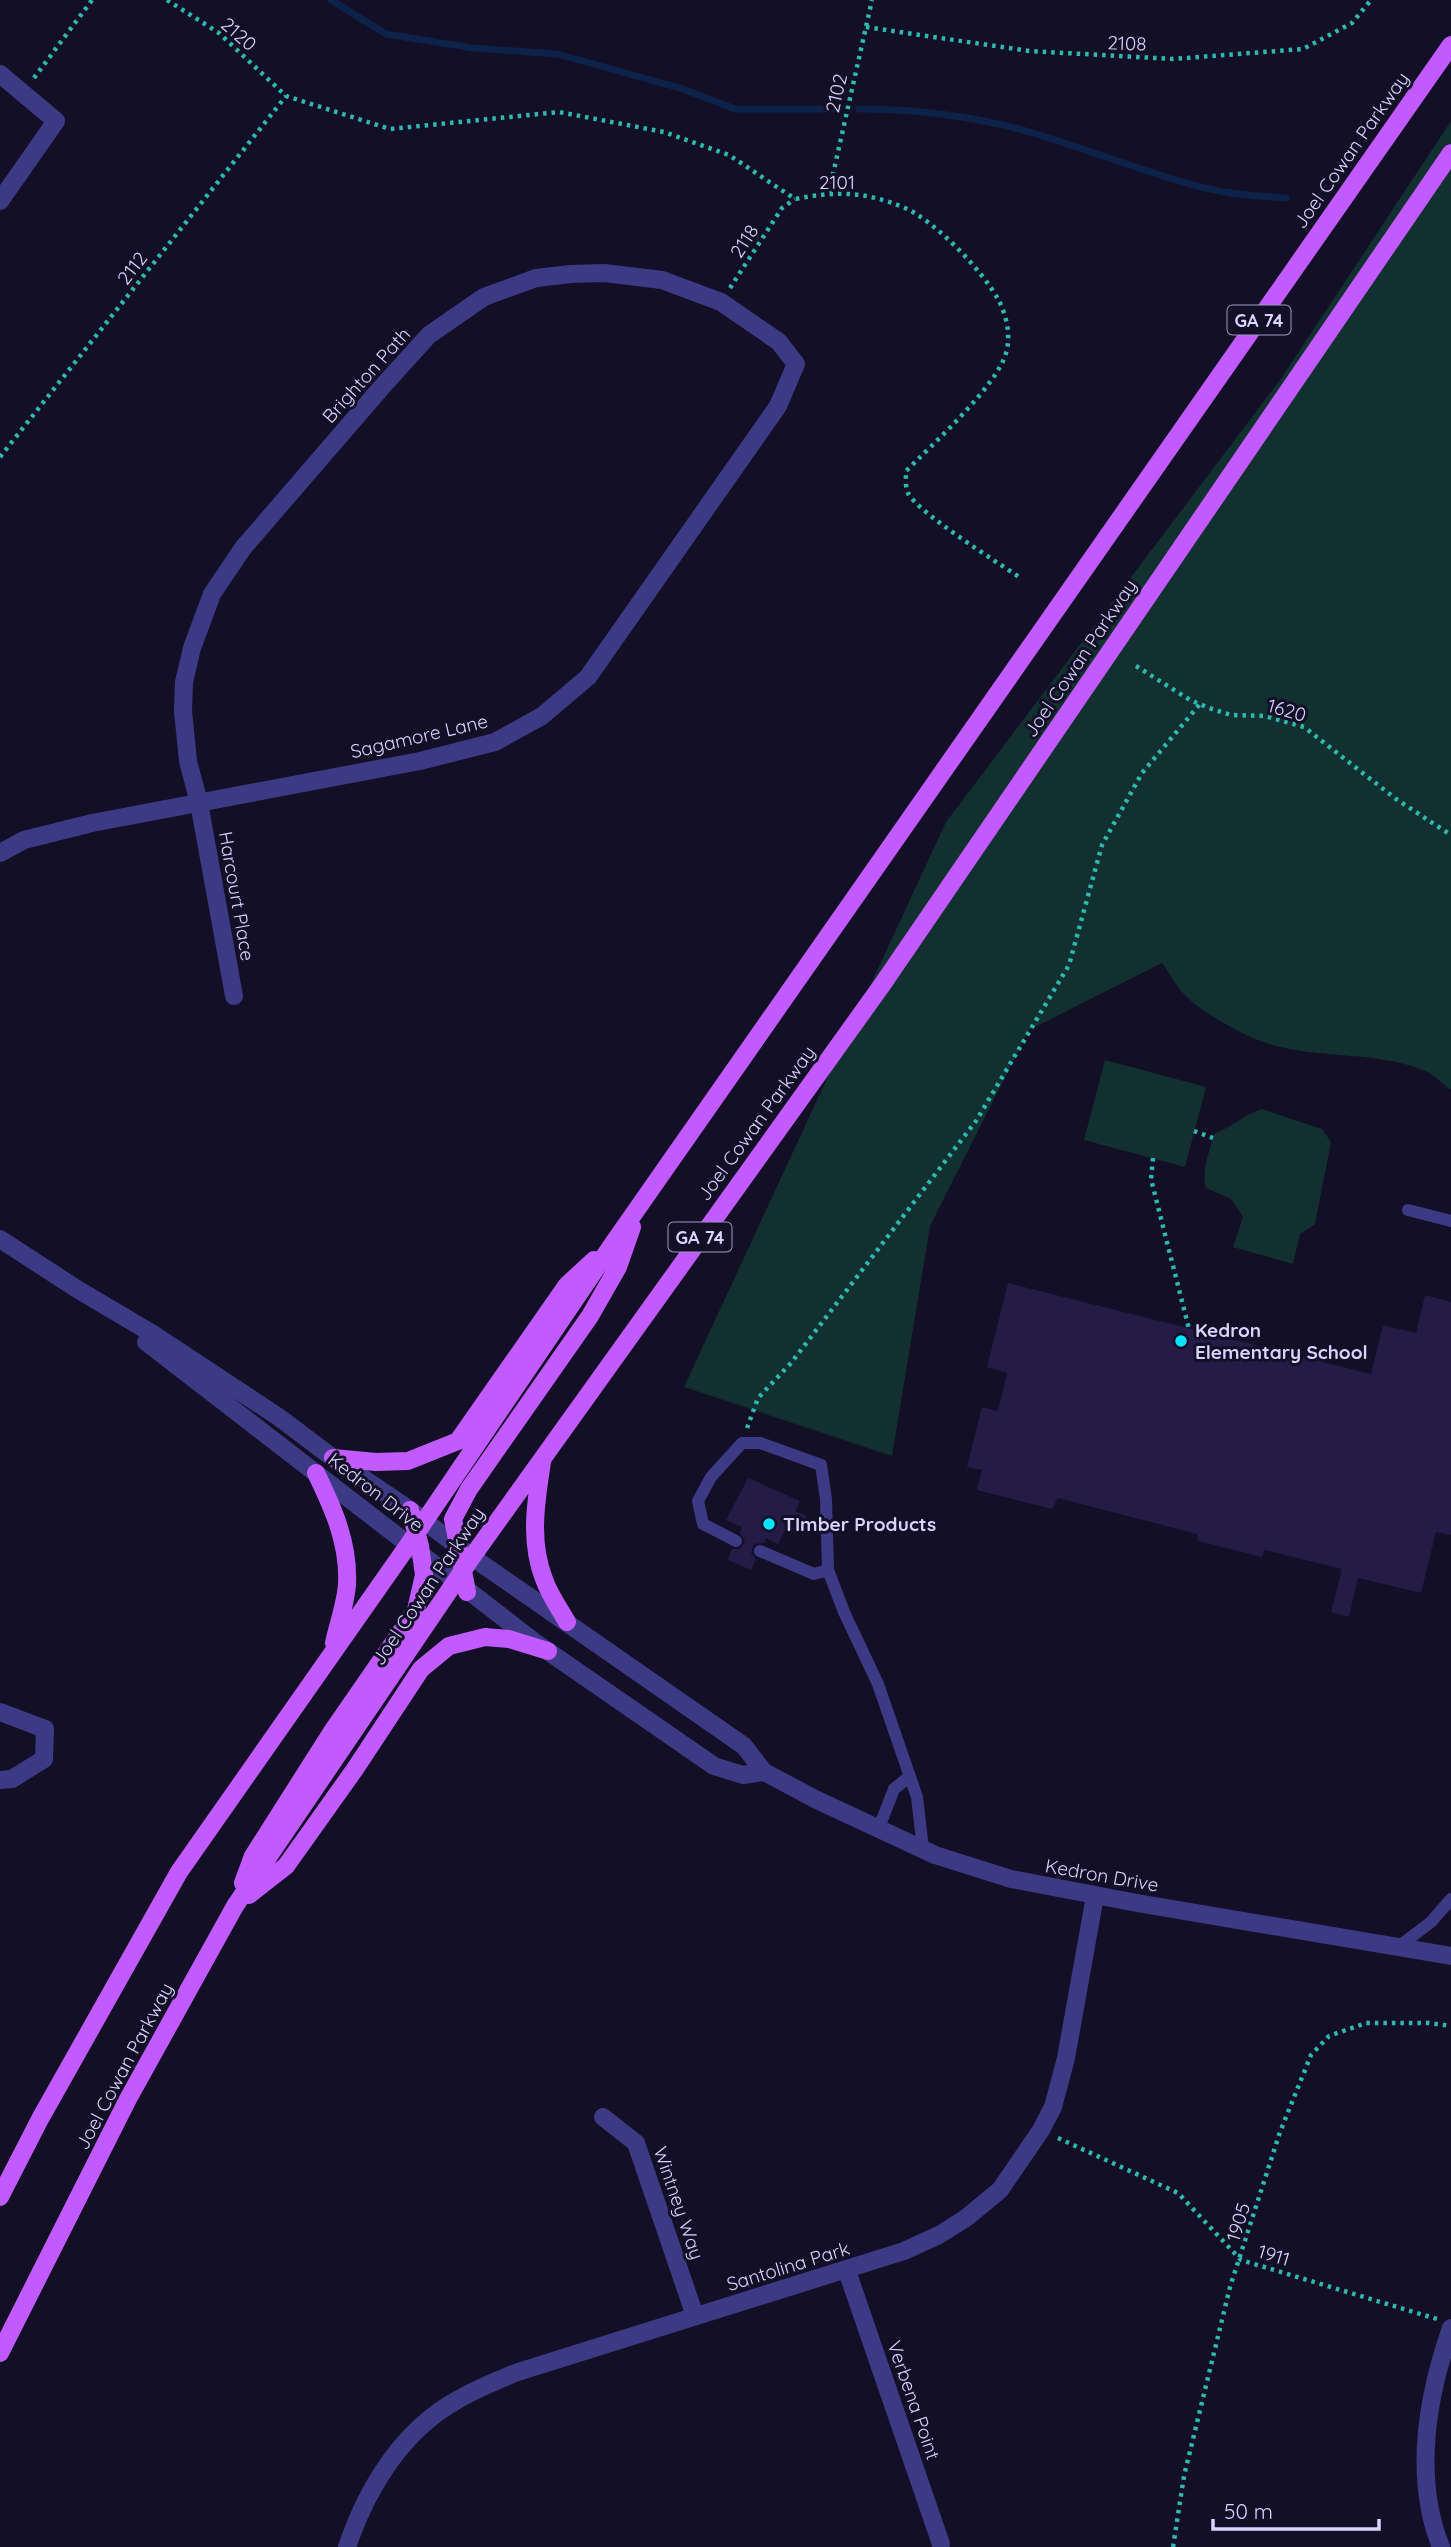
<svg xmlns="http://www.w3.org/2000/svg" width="1451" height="2547" viewBox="0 0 1451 2547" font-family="Quicksand,sans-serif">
  <rect width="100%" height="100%" fill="#130f26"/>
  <path fill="#12302f" d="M1451 121V1090C1443 1084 1434 1075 1425 1071 1375 1050 1317 1060 1266 1043 1244 1036 1199 1011 1184 994 1175 985 1170 973 1162 963L1029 1030 930 1226 892 1456 684 1387 946 822 1280 380Z
    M1105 1060 1206 1087 1185 1167 1084 1140Z
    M1262 1109 1322 1129 1331 1142 1315 1224 1300 1234 1293 1264 1233 1247 1243 1217 1231 1199 1206 1188C1201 1170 1210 1151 1214 1134 1232 1127 1245 1114 1262 1109Z"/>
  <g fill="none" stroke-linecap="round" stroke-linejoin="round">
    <path stroke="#0c2248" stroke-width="7" d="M331 0 386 34 473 48 557 54 680 88 735 109H835
      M859 109C914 109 970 116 1023 130 1078 146 1131 167 1186 183 1218 193 1252 196 1286 198"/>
  </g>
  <path fill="#241b47" d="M1008 1283 1371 1374 1383 1325 1416 1333 1425 1295 1451 1302V1535L1436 1532 1421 1593 1358 1578 1349 1617 1331 1612 1342 1569 1265 1550 1262 1557 1198 1541 1197 1534 1058 1498 1052 1509 977 1490 982 1470 967 1467 982 1407 998 1411 1007 1373 987 1367Z
    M748 1478 800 1501 795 1511 807 1516 798 1534 786 1528 778 1544 766 1538 764 1543 754 1544 751 1553 756 1559 751 1570 728 1560 732 1549H740L745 1541 740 1533 742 1527 726 1520Z"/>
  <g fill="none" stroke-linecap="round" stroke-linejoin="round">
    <path stroke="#2fb8b0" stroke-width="4.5" stroke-dasharray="3.5 5" stroke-linecap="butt" d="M167 0 219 33 286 96 390 129 559 112 664 132 729 155 795 199C836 191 865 191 905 208 935 221 984 272 999 301 1007 317 1011 336 1006 353 997 386 932 445 906 471 906 478 905 486 908 493 917 512 997 562 1019 577
      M866 27 1029 51 1173 59 1303 49 1352 23 1371 0
      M34 78 92 0
      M829 192 872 0
      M730 288 782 208 795 199
      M0 457 286 96
      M1136 666 1190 700 1209 708 1231 715 1265 716 1304 727 1396 799 1451 835
      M1194 1131 1213 1138
      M1153 1158 1151 1179 1189 1329
      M747 1428 758 1398 791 1363 976 1121 1069 965 1102 845 1142 773 1200 704
      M1058 2138 1178 2193 1241 2260 1437 2319
      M1173 2547 1184 2476 1230 2287 1280 2132 1311 2055 1329 2036 1366 2023H1429L1451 2026"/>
    <path stroke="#3d3a85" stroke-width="12" d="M1408 1210 1451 1221
      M736 1541 703 1524 698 1501 711 1477 742 1443H760L821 1465 826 1499 828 1570 844 1612 878 1684 917 1797 923 1849
      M760 1551 814 1574 828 1570
      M878 1830 894 1789 910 1776
      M1398 1947 1431 1922 1451 1899"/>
    <path stroke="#3d3a85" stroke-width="18" d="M0 74 56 121 0 201
      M0 853 24 840 92 823 420 761 495 742 542 716 588 677 778 406 796 364 779 342 721 302 662 280 604 273 571 274 536 278 484 297 429 335 381 388 243 548 212 594 192 648 184 682 183 711 188 761 199 803 234 996
      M0 1712 45 1729 44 1759 12 1779 0 1780
      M603 2117 636 2143 695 2316
      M847 2271 941 2544
      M347 2547C367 2488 402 2430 459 2399 478 2388 498 2380 518 2372L904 2251 939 2235 966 2218 1000 2190 1041 2130 1053 2107 1066 2058 1095 1896
      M1441 2547C1413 2477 1427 2397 1451 2328"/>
    <path stroke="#3d3a85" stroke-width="18" d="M0 1239 77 1289 153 1334 280 1418 333 1458 410 1510 472 1557 744 1746 764 1772 817 1800 935 1855 1011 1879 1137 1903 1451 1956
      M146 1342 536 1643 714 1766 743 1775 764 1772"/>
    <path stroke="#c25bff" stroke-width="18" d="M333 1458 376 1462 408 1461 458 1441 567 1285 594 1260
      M542 1462C536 1501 529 1541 544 1579 549 1594 559 1608 567 1622
      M316 1473C333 1508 349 1543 347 1584 346 1603 338 1624 334 1643
      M467 1592 453 1519 469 1489 590 1316 618 1267 632 1227
      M243 1883 253 1856 333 1730 416 1610 424 1575 420 1546 410 1510
      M249 1895 286 1866 355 1769 421 1669 449 1646 485 1637 509 1639 548 1651
      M0 2197 40 2119 179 1872 409 1544 614 1242 1451 45
      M0 2353 128 2099 235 1906 472 1557 882 985 1451 153"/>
  </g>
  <g fill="#00e5ff" stroke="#130f26" stroke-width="2.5">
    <circle cx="1181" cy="1341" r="7"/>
    <circle cx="769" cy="1524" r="7"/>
  </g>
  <g text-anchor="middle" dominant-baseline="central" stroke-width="6" stroke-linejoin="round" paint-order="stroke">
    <g fill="#130f26" stroke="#9e99be" stroke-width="2">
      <rect x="1227.5" y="305.5" width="63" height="29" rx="5"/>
      <rect x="668.5" y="1222.5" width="63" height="29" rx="5"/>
    </g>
    <g font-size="18" font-weight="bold" fill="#d9d4ff">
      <text x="1259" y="320">GA 74</text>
      <text x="700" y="1237">GA 74</text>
    </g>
    <g font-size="19" fill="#d9d4ff" stroke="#130f26">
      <text transform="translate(239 34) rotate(41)">2120</text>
      <text transform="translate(1127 43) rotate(2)">2108</text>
      <text transform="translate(836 93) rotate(-77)">2102</text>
      <text transform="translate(1351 150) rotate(-55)">Joel Cowan Parkway</text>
      <text x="837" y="182">2101</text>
      <text transform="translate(744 241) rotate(-57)">2118</text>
      <text transform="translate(132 268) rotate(-52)">2112</text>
      <text transform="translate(366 375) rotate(-48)">Brighton Path</text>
      <text transform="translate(1080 658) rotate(-56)">Joel Cowan Parkway</text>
      <text transform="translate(1287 710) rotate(16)">1620</text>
      <text transform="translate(419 736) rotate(-13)">Sagamore Lane</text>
      <text transform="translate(237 896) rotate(80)">Harcourt Place</text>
      <text transform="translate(756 1123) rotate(-54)">Joel Cowan Parkway</text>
      <text transform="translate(376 1492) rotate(38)">Kedron Drive</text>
      <text transform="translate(428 1586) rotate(-56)">Joel Cowan Parkway</text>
      <text transform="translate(1102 1875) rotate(10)">Kedron Drive</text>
      <text transform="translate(124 2066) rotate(-62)">Joel Cowan Parkway</text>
      <text transform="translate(679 2203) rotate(71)">Wintney Way</text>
      <text transform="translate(1238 2222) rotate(-73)">1905</text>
      <text transform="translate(1274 2255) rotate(17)">1911</text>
      <text transform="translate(788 2266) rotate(-17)">Santolina Park</text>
      <text transform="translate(914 2400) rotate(71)">Verbena Point</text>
    </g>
    <g font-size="19" font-weight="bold" fill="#d9d4ff" stroke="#130f26" text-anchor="start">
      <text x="1195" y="1330">Kedron<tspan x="1195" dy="22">Elementary School</tspan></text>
      <text x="783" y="1524">TImber Products</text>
    </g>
  </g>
  <path d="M1213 2519v10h166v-10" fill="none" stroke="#d9d4ff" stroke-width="3.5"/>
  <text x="1224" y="2519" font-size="21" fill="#d9d4ff" stroke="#130f26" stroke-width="5" paint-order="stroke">50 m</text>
</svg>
